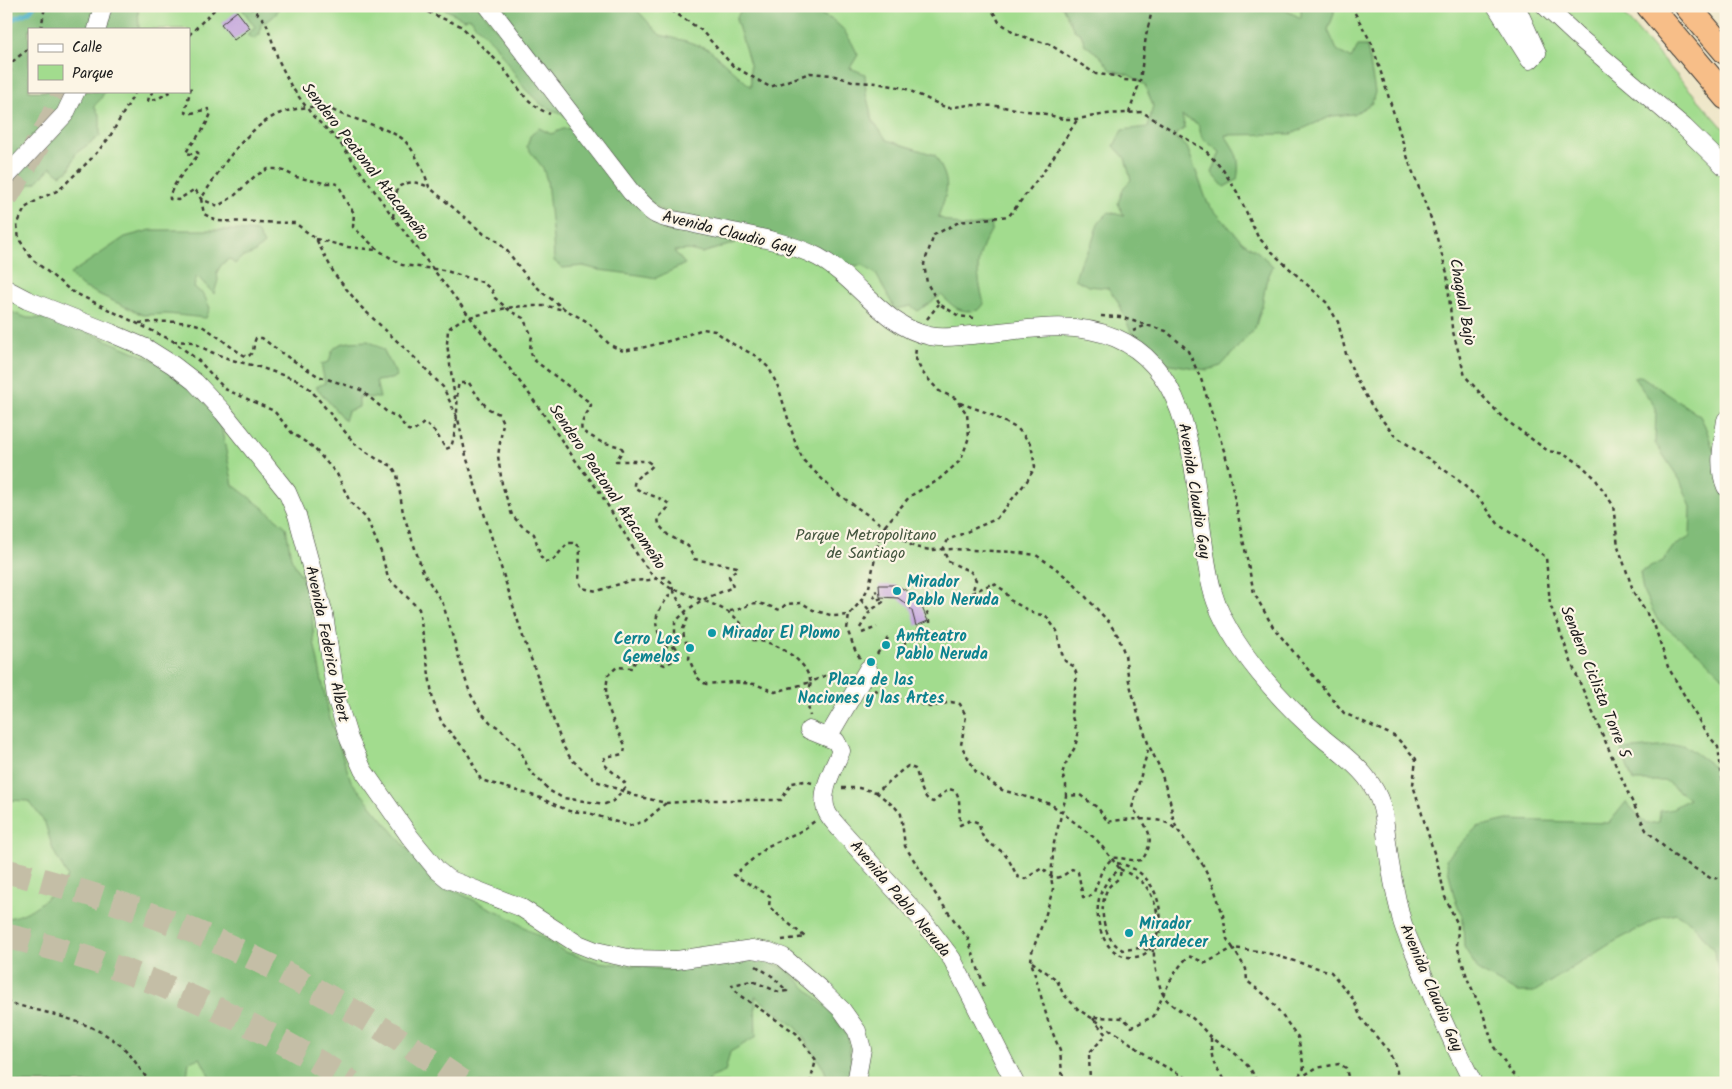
<svg xmlns="http://www.w3.org/2000/svg" width="1732" height="1089" viewBox="0 0 1732 1089" font-family="Kalam,sans-serif">
  <rect width="100%" height="100%" fill="#fcf5e5"/>
  <filter id="ink" filterUnits="userSpaceOnUse"><feTurbulence type="fractalNoise" baseFrequency=".02" numOctaves="2"/><feDisplacementMap in="SourceGraphic" scale="10" xChannelSelector="R" yChannelSelector="G"/><feConvolveMatrix kernelMatrix="1 2 1 2 8 2 1 2 1" color-interpolation-filters="sRGB"/></filter>
  <filter id="wash" filterUnits="userSpaceOnUse"><feTurbulence type="fractalNoise" baseFrequency=".0096" numOctaves="4" result="noise"/><feDisplacementMap in="SourceGraphic" scale="20" xChannelSelector="R" yChannelSelector="G"/><feGaussianBlur stdDeviation="1.12" result="paint"/><feColorMatrix in="noise" values="0 0 0 0 0 0 0 0 0 0 0 0 0 0 0 0 0 1.4 0 .05"/><feComposite in="paint" operator="in"/></filter>
  <g filter="url(#wash)">
    <rect width="100%" height="100%" fill="#eee6c8"/>
    <path fill="#a2dc8e" stroke="#5f7c55" fill-rule="evenodd" d="M6 6H1616L1726 131V1083H6ZM29 29H189V91H29Z"/>
    <path fill="#81bc79" stroke="#4e6c4a" d="M6 6H138L139 29H29V91H105L100 100 94 106 100 116V136L76 153 69 170 60 175 51 167 37 182 25 186 6 166V78L12 70 6 57Z
      M240 6H279C278 16 269 20 261 24L260 34 254 39 247 35 255 27Z
      M439 6H478L568 117 543 106 525 89 494 43 475 25 471 18 464 19Z
      M490 6H631L638 11 660 35 686 41 709 49 751 87 750 64 736 19 743 6H783L796 13 813 11 833 20 843 29 852 43 858 55 850 68 865 74 866 94 873 121 887 140 935 155C951 184 949 187 938 217L963 227 991 223 992 229C974 260 976 270 984 304L979 310C959 313 956 309 941 295L918 311 911 306 895 309 876 274 862 265 852 266 838 261 661 210 635 189Z
      M1062 6H1277L1301 18V6H1334V14L1328 30 1337 50 1351 59 1358 46H1367L1375 92 1372 103 1354 114 1332 116 1291 134 1225 135C1236 152 1241 158 1237 180L1224 187 1212 173 1220 152 1202 138 1198 124 1182 116 1185 128 1174 136 1187 147 1208 204 1242 241 1258 252 1273 266 1266 282 1262 306 1255 328 1221 366 1207 370 1165 363 1148 349 1132 334 1117 300 1108 288 1088 286 1075 279 1080 262 1091 246 1098 223 1109 212 1124 216 1118 203 1124 187 1131 180 1125 158 1114 146 1122 130 1148 127 1153 106 1145 85 1129 75 1111 70 1099 55 1085 45 1081 34 1074 30Z
      M539 128 551 134 563 129 572 128 655 223 736 243 702 253 689 250 674 251 685 264 656 278 639 275 599 270 583 266 563 268 554 261 553 240 547 181 543 168 527 147 530 136Z
      M151 230H235L257 232 264 244 254 253 241 258 235 264 229 259 222 264 217 272 218 280 214 294 197 276 194 287 204 295 210 308 206 318 167 314 143 315 81 286 70 274 125 237Z
      M6 310 27 318 57 319 165 365 206 403 221 426 233 485 262 507 286 527 291 558 301 576 311 604 314 642 329 715 351 781 428 874 461 894 505 915 565 952 598 962 669 970 750 955 785 968 828 1009 848 1036 852 1073 848 1083H829L824 1069 797 1028 755 996 756 1037 730 1052 725 1072 710 1078 709 1083H210V1077L200 1058 189 1062 187 1077 190 1083H6V918C32 916 51 894 68 877L53 850 45 823 29 801 6 800Z
      M368 341 383 349 397 376 391 379 376 381 380 398 359 397V407L348 411 345 421 316 387 325 383 321 364 329 362C330 358 331 353 333 350 339 340 358 342 368 341Z
      M1641 376 1700 416 1705 426 1715 454 1726 492V680L1702 656 1658 621 1643 591 1640 572 1663 561 1673 547 1690 537 1691 507 1680 480 1655 443 1656 408 1634 378Z
      M1684 745 1712 765 1726 771V1037L1724 1032 1721 987 1715 952 1695 926 1676 913 1663 916 1610 944 1534 992H1517L1479 971 1464 947 1463 919 1454 896 1446 859 1477 827 1507 820 1609 823 1626 802 1646 824 1659 822 1660 811 1669 810 1689 799 1666 781H1633L1621 750Z
      M1613 1074 1632 1077 1644 1083H1607Z"/>
    <g fill="none" stroke-linecap="round" stroke-linejoin="round">
      <path stroke="#4bb0ca" stroke-width="4.5" d="M6 22 29 12 34 6"/>
    </g>
    <g id="blocks">
      <path fill="#b998db" d="M237 11 250 28 234 40 221 24Z
        M879 585H896L909 592 920 603 928 621 916 626 912 611 909 606 898 598 880 597Z"/>
    </g>
  </g>
  <g filter="url(#ink)">
    <use href="#blocks" fill-opacity="0" stroke="#3c3a36" stroke-width="1"/>
    <g fill="none" stroke-linecap="round" stroke-linejoin="round">
      <path stroke="#c4bea6" stroke-width="25" stroke-dasharray="25 12" stroke-linecap="butt" d="M6 197 48 127 65 91
        M6 871C63 885 119 902 173 923 276 963 373 1019 464 1083
        M6 936C126 963 249 1017 352 1083"/>
      <defs>
        <path id="minor" d="M488 6 631 192C639 199 647 210 657 215 666 220 680 221 691 223 731 233 781 238 818 257 857 278 885 328 930 336 943 339 959 336 972 335 1019 331 1070 318 1116 338 1208 377 1190 513 1213 593 1228 645 1284 705 1325 740 1340 752 1355 763 1366 777 1384 800 1384 816 1387 842 1390 866 1395 894 1401 917 1404 931 1411 944 1416 956 1432 1000 1452 1041 1473 1083
          M1496 6 1530 60 1537 53 1516 6
          M1545 6 1576 35 1684 127 1726 168
          M97 29 103 6
          M6 177 65 114 76 91
          M6 289 27 300 111 333 146 348 173 365 195 382 223 412 287 492 297 515 324 614 336 697 349 739 363 770 410 837 437 870 448 879 520 907 576 943 596 951 633 959 677 960 752 949 770 952 783 957 819 988 842 1010 857 1031 862 1049 856 1083
          M1726 420C1723 442 1717 466 1726 487
          M809 730 836 741 841 751C834 768 818 793 827 812 829 817 835 823 839 828L924 922 952 959 1015 1083
          M828 737 868 669"/>
        <path id="highway" d="M1649 6 1726 97
          M1687 6 1726 52"/>
      </defs>
      <use href="#minor" stroke="#3c3a36" stroke-width="19"/>
      <use href="#highway" stroke="#3c3a36" stroke-width="27"/>
      <path stroke="#3c3a36" stroke-width="2.5" stroke-dasharray="4 4" stroke-linecap="butt" d="M250 6 266 22 278 59 291 86 312 115 338 140 393 217 530 395 578 464 599 491 638 556 652 575 673 590H678C708 605 737 606 751 640 770 640 792 652 804 667 807 671 809 677 811 682L829 674 843 672 847 677
        M413 6 461 26 500 64 526 98 539 109 550 114
        M665 6 701 30 733 66 770 87 810 73 831 75 856 82 876 83 904 88 947 108 970 105 997 106 1046 114 1063 119H1077L1107 114 1142 112 1152 118 1205 150 1223 170 1237 192 1258 237 1277 257 1327 303 1338 322 1346 354 1356 379 1373 408 1394 435 1456 478 1481 501 1499 525 1546 557 1550 604 1573 667 1627 791 1646 830 1673 855 1712 879 1726 876
        M996 6 992 10 999 22 1015 33 1030 39 1049 44 1096 74 1116 76 1123 80 1140 81
        M1351 6 1372 44 1410 165 1432 221 1447 273 1452 328 1465 376 1488 402 1503 418 1548 451 1565 454 1580 464 1594 477 1613 505 1618 546 1634 593 1655 627 1668 667 1705 731 1718 747 1723 784 1726 790
        M41 29 45 6
        M189 35 214 10 220 6
        M6 67 29 48
        M136 91 109 138 93 157 59 190 39 199 25 208 17 225 19 239 32 259 71 291 173 341 199 361 225 389 274 411 292 433 313 447 337 474 350 502 367 519 381 552 388 578 419 609 433 701 442 723 467 752 481 780 538 797 569 811 589 813 629 826 645 821 666 803
        M153 91 149 97 148 101 159 98 171 91
        M1129 113 1140 81 1146 36 1153 6
        M393 217 395 198 398 187C411 180 416 182 429 187
        M316 239 348 247 376 250
        M1101 316 1120 317 1166 331 1187 349 1201 379 1226 457 1254 593 1273 627 1344 713 1396 737 1416 759 1413 785 1439 869 1445 897 1458 925 1457 946 1468 980 1482 1011 1494 1047 1511 1072 1522 1083
        M974 318 959 316 939 304 927 283 924 264 934 235 959 222 1009 216 1047 167 1077 120
        M927 319 939 304
        M139 323C155 322 191 319 205 328 220 337 232 349 247 357 256 352 252 346 256 338H262L283 354 318 376 361 390 387 412 397 417 408 430 414 431 425 422 436 433 446 449 451 447C454 439 457 421 457 411 458 401 456 393 459 383H469L481 401 489 409 499 414 503 423 498 456 502 484 512 515 522 526 534 534 541 557 545 562 553 560 568 543H575L580 547 579 581 582 588 597 591 629 581 649 580 665 577 671 582 673 590C656 614 648 621 668 648L675 646
        M1133 331 1144 326
        M173 341 192 342 211 352 232 360 259 367 297 380 310 389 355 444 377 459 392 466 397 474 403 513 423 572 443 604 465 678 470 693 480 711 491 723 499 728 519 747 529 770 550 791 563 798 605 804 613 801 626 787V784L605 765 604 759C609 754 617 757 624 753L625 747 624 743 615 726 607 704 606 689 608 675 617 667 632 668 640 651C649 653 655 662 665 665L682 656 675 646V622L687 610 702 600 733 587 729 576 737 569V567L694 559 688 546 668 535 659 525 658 518 668 508 669 504C659 496 645 495 634 487 633 475 647 474 653 465L647 461H616L623 450 621 447 601 442 582 431C579 422 588 414 591 405L589 402 534 360C529 351 530 345 532 336L523 318 510 311 495 298 492 290 482 282 443 270 402 265 378 250 353 227 354 213 345 200 339 185 334 183H324L296 177 284 171 275 169H268L255 176 234 196 218 206 201 199 195 189 178 200 170 199C168 188 191 164 199 154L197 152 191 154 186 153C189 146 194 142 198 136 204 129 208 121 211 113L208 109 188 114 185 112 191 87 189 86
        M455 399 447 344 448 329 462 319 506 308 522 306H547L564 310
        M960 403 988 413 1018 429 1031 444 1035 467 1027 481 996 519 948 540 943 549 948 561 971 572 976 580 972 593 993 583 1005 591 1010 600 1033 613 1046 616 1057 631 1061 651 1065 661 1073 666 1077 675 1071 714 1078 735 1075 747 1065 765 1062 774 1066 785V796
        M673 590 688 618 683 629 684 638 690 650 689 659 697 677 702 682 706 684 733 682 755 684 775 692 811 682 807 700 810 716
        M861 600 870 611
        M924 604 930 620V627
        M730 611C738 610 743 608 750 604 758 601 771 607 780 610L786 604 802 603 813 610 834 616 849 615
        M919 627 918 635 922 657
        M860 628 870 611 883 602 882 598 876 600 873 593 877 591
        M862 633 877 627
        M904 640 909 656
        M877 654 888 638
        M860 658 855 650 847 629 849 615 860 602 869 587 878 544 884 527 910 496 937 481 961 460 969 437 967 414 955 398 939 391 922 372 915 357 916 348
        M874 690 930 707 951 702 960 704 966 716 961 745 976 772 1002 790 1051 804 1096 839 1120 869C1123 881 1111 881 1107 890 1098 909 1103 940 1123 950L1140 948 1154 951
        M812 783 805 781 792 783 781 800H711L666 803 636 796 596 781 571 759 563 746 522 634 466 456 458 419 443 387 418 361 362 308 335 275 316 239 295 223 217 221 204 214 201 199C221 168 243 131 278 114 288 110 312 105 323 107 330 108 337 113 344 115 358 120 394 131 404 140 415 151 425 173 429 187L484 234 495 239 508 252 526 276 543 293 566 310 588 322 610 345 623 351 645 347 673 340 703 329 715 331 733 344 756 356 769 368 779 389 796 445 804 461 835 492 899 537 914 547 930 550 952 549 1013 552 1036 555 1054 567 1072 582 1108 621 1118 636 1125 655 1129 681 1138 714 1149 746 1159 766 1170 801 1173 818 1177 829 1203 865 1213 885 1223 915 1227 939 1233 948 1264 952 1331 972 1353 999 1361 1018 1389 1052 1396 1067 1399 1083
        M842 788H859L876 792C888 784 896 774 908 766L915 769C920 779 921 799 933 802L949 789 956 791 959 799 960 825 971 820 979 823C982 849 998 842 1008 859 1012 865 1014 871 1018 877L1025 879 1042 868C1046 871 1049 876 1052 877 1059 880 1067 873 1072 869L1078 872 1083 897 1088 898 1094 892 1102 870 1112 858C1124 857 1130 862 1142 860 1157 838 1148 827 1132 808L1149 746
        M876 792 895 807 901 814 905 846 940 901 968 939 984 986
        M1117 863C1151 869 1164 901 1160 933 1160 939 1155 945 1154 951 1153 961 1159 988 1164 996 1170 1006 1182 1011 1191 1017 1199 1023 1205 1032 1213 1039 1222 1046 1233 1050 1241 1059 1244 1062 1248 1066 1251 1070 1254 1075 1255 1079 1259 1083
        M1120 869C1128 873 1136 877 1143 883 1158 899 1167 937 1146 953 1142 956 1134 958 1128 957 1109 954 1100 936 1098 918 1096 897 1103 882 1120 869Z
        M782 940 805 937 769 907 770 896 734 875 768 846 801 831 815 821
        M1032 962 1057 980 1063 994 1079 1010 1122 1037 1153 1060 1196 1083
        M756 966 772 976 787 991 779 992 752 981 732 985 739 995 796 1033 816 1060 810 1083
        M6 1002C44 1013 88 1019 119 1044 130 1052 138 1067 146 1077L149 1083
        M1211 1038C1211 1048 1211 1058 1216 1068 1219 1073 1223 1076 1224 1083
        M1066 1083 1062 1073 1060 1051 1048 1021 1031 961 1032 952 1045 917 1053 889 1051 877 1054 843 1066 796 1080 795 1098 808 1108 822C1121 819 1155 817 1167 823 1171 825 1174 828 1177 830
        M1090 1083 1089 1053 1106 1035 1092 1017 1123 1018 1132 1027 1154 1016C1163 995 1172 972 1189 956L1206 963 1233 948 1246 969 1247 981 1269 998 1298 1037 1304 1068 1295 1083
        M1292 1083 1316 1068 1339 1064 1346 1068 1348 1077 1347 1083"/>
      <use href="#minor" stroke="#fff" stroke-width="18"/>
      <use href="#highway" stroke="#f7be88" stroke-width="25"/>
    </g>
  </g>
  <g fill="#0f9aa8" stroke="#fcf5e5" stroke-width="2">
    <circle cx="897" cy="591" r="5"/>
    <circle cx="712" cy="633" r="5"/>
    <circle cx="886" cy="645" r="5"/>
    <circle cx="690" cy="648" r="5"/>
    <circle cx="871" cy="662" r="5"/>
    <circle cx="1129" cy="933" r="5"/>
  </g>
  <g text-anchor="middle" dominant-baseline="central" stroke-width="4.5" stroke-linejoin="round" paint-order="stroke">
    <g font-size="16" fill="#1c1c1c" stroke="#fcf5e5">
      <text transform="translate(365 162) rotate(52)">Sendero Peatonal Atacameño</text>
      <text transform="translate(729 233) rotate(14)">Avenida Claudio Gay</text>
      <text transform="translate(1462 302) rotate(80)">Chagual Bajo</text>
      <text transform="translate(607 487) rotate(56)">Sendero Peatonal Atacameño</text>
      <text transform="translate(1194 491) rotate(81)">Avenida Claudio Gay</text>
      <text transform="translate(327 644) rotate(78)">Avenida Federico Albert</text>
      <text transform="translate(1595 682) rotate(68)">Sendero Ciclista Torre 5</text>
      <text transform="translate(900 899) rotate(50)">Avenida Pablo Neruda</text>
      <text transform="translate(1431 988) rotate(67)">Avenida Claudio Gay</text>
    </g>
    <g font-size="16" fill="#44563e" stroke="#fcf5e5">
      <text x="866" y="535">Parque Metropolitano<tspan x="866" dy="18">de Santiago</tspan></text>
    </g>
    <g font-size="16" font-weight="bold" fill="#0d838f" stroke="#fcf5e5" text-anchor="start">
      <text x="907" y="582">Mirador<tspan x="907" dy="18">Pablo Neruda</tspan></text>
      <text x="722" y="633">Mirador El Plomo</text>
      <text x="896" y="636">Anfiteatro<tspan x="896" dy="18">Pablo Neruda</tspan></text>
      <text x="680" y="639" text-anchor="end">Cerro Los<tspan x="680" dy="18">Gemelos</tspan></text>
      <text x="871" y="680" text-anchor="middle">Plaza de las<tspan x="871" dy="18">Naciones y las Artes</tspan></text>
      <text x="1139" y="924">Mirador<tspan x="1139" dy="18">Atardecer</tspan></text>
    </g>
  </g>
  <rect width="1732" height="1089" fill="none" stroke="#fcf5e5" stroke-width="25"/>
  <rect x="28" y="28" width="162" height="65" fill="#fcf5e5" stroke="#a29e95"/>
  <rect x="38" y="44" width="25" height="8" fill="#ffffff" stroke="#a29e95"/>
  <text x="72" y="52" font-size="15" fill="#1c1c1c">Calle</text>
  <rect x="38" y="65" width="25" height="15" fill="#a2dc8e" stroke="#a29e95"/>
  <text x="72" y="78" font-size="15" fill="#1c1c1c">Parque</text>
</svg>
